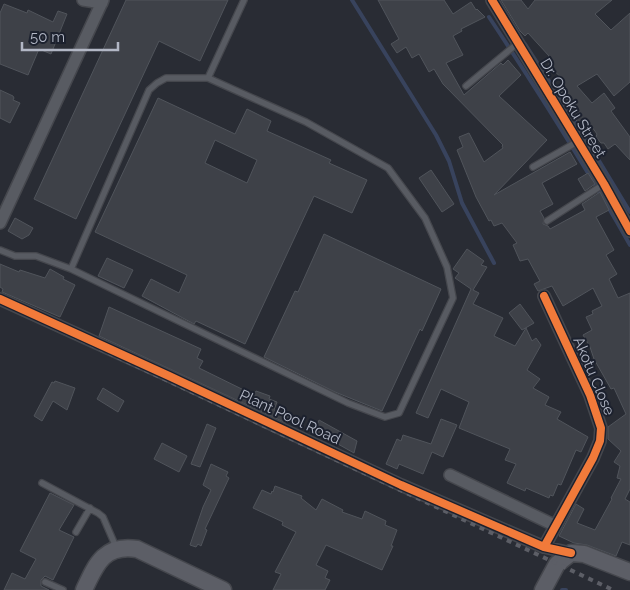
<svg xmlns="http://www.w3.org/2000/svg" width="630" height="590" viewBox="0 0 630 590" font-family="Raleway,sans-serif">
  <rect width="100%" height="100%" fill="#292c34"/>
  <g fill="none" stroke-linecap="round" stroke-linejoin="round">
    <path stroke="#38435d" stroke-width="4" d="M352 0 436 135 449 161 462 203 494 263
      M489 17C538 91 586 167 630 245
      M525 44 578 126 630 212
      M562 590H566"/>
  </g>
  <path fill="#3e4148" stroke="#50545b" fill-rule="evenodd" d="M126 0H228L200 61 159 41 76 219 34 199Z
    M378 0H444L453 14 471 2 476 10 477 9 485 17 461 29 462 31 453 36 463 55 446 63 464 95 501 63 503 65 508 60 521 75 499 96 547 140 494 195 570 152 577 164 542 183 553 204 540 211 544 218 543 224 548 226 550 229 585 210 582 204 600 192 609 210 596 217 614 250 606 255 617 274 609 279 618 298 630 293V489L625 499 630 502V545L622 542 616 556 587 545 574 543 559 536 576 504 584 509 577 523 595 530 612 499 611 498 621 479 617 478 620 466 614 462 621 451 608 439V427L626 414 614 388 611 389 594 359 590 347 583 335 592 330 586 317 593 314 592 311 602 306 593 288 563 306 552 286 538 291 534 284 540 281 528 259 520 261 513 245 517 243 502 223 494 226 491 220 489 221 476 197 457 150 463 147 459 137 469 133 484 162 503 148 502 146 503 145 443 84 434 69 429 72 419 54 412 58 406 47 397 53 391 44 399 39Z
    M501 0H521L528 9 535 0H612L595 14 611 30 630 13V82L614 96 597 74 577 86 592 103 604 93 615 108 611 111 630 137V160L615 144 608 149 604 143H601L596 137 597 134 587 120 581 125 575 119 568 108 572 105 558 89 565 82 549 65 550 60 548 57 549 56 528 33 525 36 520 31Z
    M4 4 27 13 28 10 53 22 58 11 67 14 51 54 39 49 28 75 0 64V13Z
    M0 90 13 96 14 98 13 100 20 103 10 123 0 118Z
    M158 98 235 134 247 109 271 121 267 131 331 160 329 163 367 180 352 213 314 196 245 344 196 321 194 324 142 296 151 279 179 293 187 275 95 232ZM215 140 257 160 247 183 205 163Z
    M431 170 454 204 442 212 419 178Z
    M588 173 595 184 585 191 578 179Z
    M15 218 33 228 29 235 22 239 8 231Z
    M324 234 441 289 422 331 420 329 382 411 335 392 264 357 295 291 298 292Z
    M467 249 484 261 481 265 487 267 473 290 479 293 473 304 503 318 494 336 515 346 526 328 532 341 536 338 541 345 527 370 540 379 533 388 549 397 545 405 561 412 557 419 588 437 581 452 576 450 561 485 558 484 553 496 550 495 549 498 526 488 525 491 507 483 516 464 505 460 510 449 459 428 469 402 441 389 428 418 416 413 471 289 455 278 459 273 453 269Z
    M107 258 133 270 124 288 98 276Z
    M0 264 19 272 20 270 45 278 50 269 64 277 63 279 75 285 60 317 2 292 3 289 0 287Z
    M520 304 534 323 522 330 509 313Z
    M109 307 201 349 197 358 203 361 199 368 254 395 256 391 270 396 269 399 277 402 274 410 290 414 286 423 99 336Z
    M55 381 75 388 67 410 53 401 42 421 34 416 52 382 54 383Z
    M103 388 124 401 118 412 97 399Z
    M441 419 457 425 443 457 432 452 423 474 399 464 397 469 386 464 397 439 401 441 403 435 431 444Z
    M319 420 357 441 354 453 329 439 314 433Z
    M207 424 216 428 200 467 191 464Z
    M162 443 187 456 179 472 154 459Z
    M211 464 228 472 226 476 229 478 205 529 207 530 201 546 198 544 196 547 190 545 203 507 211 490 203 485Z
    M275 486 302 496 301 498 316 510 322 499 343 510 342 512 362 519 365 511 386 521 385 525 397 530 391 546H393L382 570 326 545 316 565 328 571 325 578 330 580 325 590H273L281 574 275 572 296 532 282 525 283 522 253 508 262 490 271 494 272 491 273 492Z
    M50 493 74 505 59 530 74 537 53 580 45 576 41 580V586L49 590H4L12 573 25 579 36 559 20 551Z"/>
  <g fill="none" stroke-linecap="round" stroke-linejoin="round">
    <defs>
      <path id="lane" d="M208 78 244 0
        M466 86 518 43
        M533 167 577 142
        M547 221 604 184
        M0 250 15 256H36L71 269 348 403 385 417 399 413 453 298 447 267 425 218 388 168 306 122 208 78H166L157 83 149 90 71 269
        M42 483 98 513 103 517 116 547
        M76 532 90 508
        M45 582 63 590"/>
      <path id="street" d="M83 0 102 3
        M492 0 604 184 630 231
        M0 223 103 0
        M544 296 590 395 601 428 600 441 593 458 544 547
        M0 299 169 376 401 485 544 547 571 553
        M450 475 556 526"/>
      <path id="secondary" d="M84 590C96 564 104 544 137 549L223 590
        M543 590 557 564 571 553 584 554 630 572"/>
    </defs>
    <use href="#lane" stroke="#45474d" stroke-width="8"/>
    <use href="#street" stroke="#45474d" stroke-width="14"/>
    <use href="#secondary" stroke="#45474d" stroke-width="19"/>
    <use href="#lane" stroke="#585b62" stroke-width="5.5"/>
    <use href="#street" stroke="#585b62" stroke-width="11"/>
    <use href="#secondary" stroke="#5c5e66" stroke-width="16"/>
    <path stroke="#5c5e66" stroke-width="4" stroke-dasharray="5 5" stroke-linecap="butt" d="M0 302 613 590"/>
    <defs>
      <path id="cycleway" d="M492 0 604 184 630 231
        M544 296 590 395 601 428 600 441 593 458 544 547
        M0 299 169 376 401 485 544 547 571 553"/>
    </defs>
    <use href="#cycleway" stroke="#1c212e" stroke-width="11"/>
    <use href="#cycleway" stroke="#f17a3a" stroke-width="8"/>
  </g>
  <g text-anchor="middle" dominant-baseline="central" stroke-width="4" stroke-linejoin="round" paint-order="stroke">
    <g font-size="15" fill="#b2b7c5" stroke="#1c212e">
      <text transform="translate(573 108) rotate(59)">Dr. Opoku Street</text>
      <text transform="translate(594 376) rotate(67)">Akotu Close</text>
      <text transform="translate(290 417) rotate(25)">Plant Pool Road</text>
    </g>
  </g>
  <path d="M22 42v8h96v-8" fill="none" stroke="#b2b7c5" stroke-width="2.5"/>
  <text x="30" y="42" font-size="15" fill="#b2b7c5" stroke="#1c212e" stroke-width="4" paint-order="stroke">50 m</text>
</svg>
